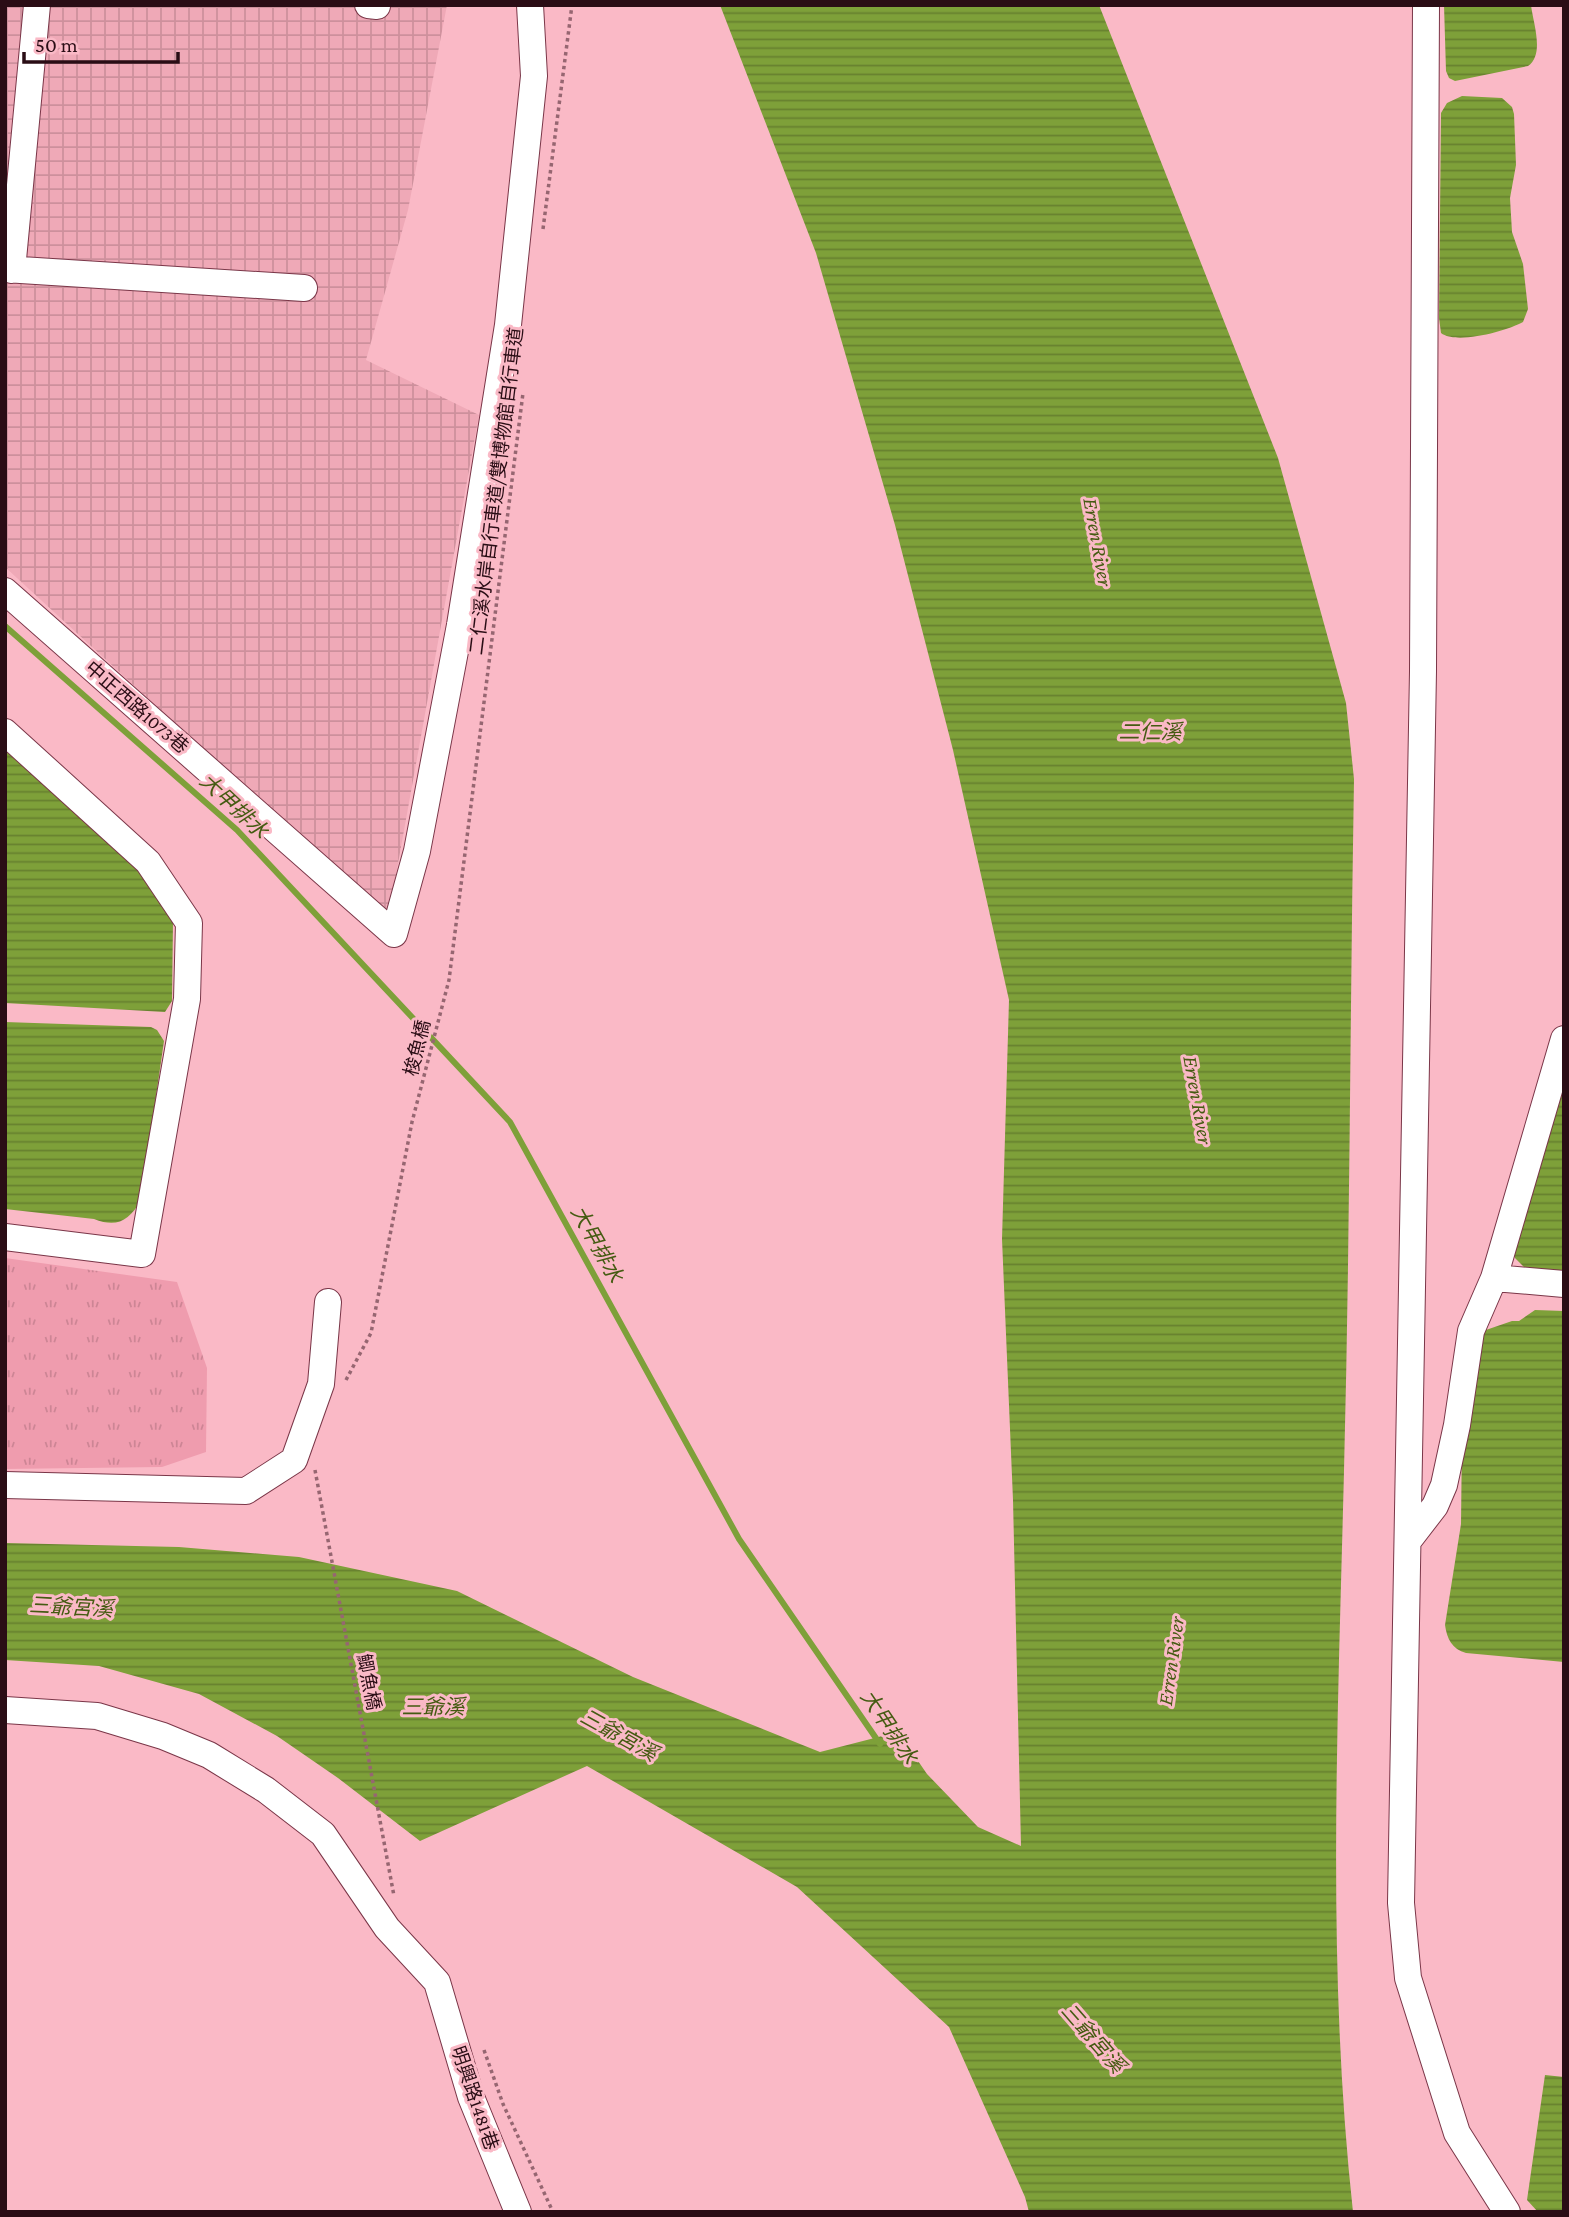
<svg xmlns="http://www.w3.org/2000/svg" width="1569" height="2217" viewBox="0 0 1569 2217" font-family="'Crimson Pro','Noto Sans TC',serif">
  <defs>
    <pattern id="industrial-grid" width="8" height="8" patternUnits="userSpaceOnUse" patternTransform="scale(1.75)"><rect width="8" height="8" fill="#efa9b7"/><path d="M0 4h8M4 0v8" fill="none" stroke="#cd909c"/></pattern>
    <pattern id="grass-tufts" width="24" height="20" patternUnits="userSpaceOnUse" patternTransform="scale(1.75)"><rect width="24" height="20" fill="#ef9cae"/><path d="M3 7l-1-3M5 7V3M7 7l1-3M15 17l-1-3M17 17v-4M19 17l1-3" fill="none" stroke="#cd8595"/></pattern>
    <pattern id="water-rules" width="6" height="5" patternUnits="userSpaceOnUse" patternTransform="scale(1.75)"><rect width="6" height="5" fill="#7ea039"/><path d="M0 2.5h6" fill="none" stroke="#67812f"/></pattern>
  </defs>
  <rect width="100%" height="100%" fill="#fab9c6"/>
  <path fill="url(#industrial-grid)" d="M5 5H447L408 210 366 360 479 415 388 919 5 567Z"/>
  <path fill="url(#grass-tufts)" d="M5 1258 177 1282 207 1368 206 1452 162 1467 5 1469Z"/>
  <path fill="url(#water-rules)" d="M720 5H1099L1278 458 1346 703 1354 779C1350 1010 1350 1240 1344 1471 1338 1717 1326 1966 1353 2212H1029L1025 2197 949 2027 797 1887 587 1766 420 1841 338 1778 277 1736 199 1694 99 1666 5 1660V1543L179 1547 299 1557 457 1591 633 1677 820 1752 898 1732 927 1774 978 1827 1021 1846 1013 1500 1002 1239 1009 1000 953 750 895 525 816 253Z
    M1444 5H1531C1533 23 1545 54 1528 66L1455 81 1449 78 1446 71Z
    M1462 96 1502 98 1512 107 1514 114 1516 165 1510 198 1512 232 1523 264 1528 309 1523 322C1507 331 1456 345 1441 333L1439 318 1441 113 1447 103Z
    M5 752 24 760 144 869 173 922 172 1001 165 1012 5 1003Z
    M5 1022 151 1027 157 1030 164 1041 141 1200C129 1221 117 1228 94 1219L5 1209Z
    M1564 1063V1276L1530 1273 1515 1258 1512 1248Z
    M1535 1310 1564 1311V1662L1466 1653C1452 1649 1447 1639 1445 1625L1461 1524 1462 1436 1483 1331 1512 1321H1519Z
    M1545 2075 1564 2077V2212H1538L1527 2200Z"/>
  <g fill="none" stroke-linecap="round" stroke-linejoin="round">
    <path stroke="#7ea039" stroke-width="6" d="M5 626 237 830 510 1122 739 1539 880 1744"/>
    <defs>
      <path id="minor" d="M368 5 377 6
        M1426 5 1423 671 1401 1903 1408 1978 1457 2133 1507 2212
        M5 269 304 288
        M12 270 37 5
        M5 591 394 934 417 851 460 625 508 325 534 76 530 5
        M5 732 148 862 189 923 187 999 142 1254 5 1237
        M1494 1278 1564 1284
        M5 1485 246 1491 294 1460 321 1384 328 1302
        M1408 1541 1435 1506 1444 1485 1457 1425 1471 1331 1494 1278 1564 1039
        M5 1710 97 1716 163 1736 209 1755 266 1790 323 1834 387 1928 437 1982 471 2097 518 2212"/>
    </defs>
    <use href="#minor" stroke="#7a3648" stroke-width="28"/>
    <path stroke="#966671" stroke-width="3.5" stroke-dasharray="3.5 3.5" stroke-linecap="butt" d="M543 229 572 5
      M346 1380 371 1333 412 1122 449 980 523 393
      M315 1470 394 1896
      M484 2050 503 2104 553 2212"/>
    <use href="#minor" stroke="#fff" stroke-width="26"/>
  </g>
  <g text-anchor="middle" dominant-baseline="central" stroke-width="6" stroke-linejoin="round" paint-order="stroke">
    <g font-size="19" fill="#2a0d15" stroke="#fab9c6">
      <text transform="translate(496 491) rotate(-83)">二仁溪水岸自行車道/雙博物館自行車道</text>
      <text transform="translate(137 707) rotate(41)">中正西路1073巷</text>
      <text transform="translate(417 1048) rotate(-76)">梭魚橋</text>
      <text transform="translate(369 1682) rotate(79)">鯽魚橋</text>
      <text transform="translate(475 2098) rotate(71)">明興路1481巷</text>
    </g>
    <g font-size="21" font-style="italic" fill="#455b12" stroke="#fab9c6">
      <text transform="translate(1098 542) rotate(80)">Erren River</text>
      <text x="1150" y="732">二仁溪</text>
      <text transform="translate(234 806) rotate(43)">大甲排水</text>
      <text transform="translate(1198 1100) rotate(80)">Erren River</text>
      <text transform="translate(597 1244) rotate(61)">大甲排水</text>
      <text transform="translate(71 1607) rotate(3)">三爺宮溪</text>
      <text transform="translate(1171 1661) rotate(-82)">Erren River</text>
      <text x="433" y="1707">三爺溪</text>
      <text transform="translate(889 1727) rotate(56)">大甲排水</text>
      <text transform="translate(619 1735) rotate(29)">三爺宮溪</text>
      <text transform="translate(1093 2038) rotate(49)">三爺宮溪</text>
    </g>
  </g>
  <rect width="1569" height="2217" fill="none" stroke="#2a0d15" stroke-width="14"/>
  <path d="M24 52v10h154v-10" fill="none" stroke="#2a0d15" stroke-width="3.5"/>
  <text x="35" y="52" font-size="21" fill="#2a0d15" stroke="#fab9c6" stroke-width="5" paint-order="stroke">50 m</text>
</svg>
